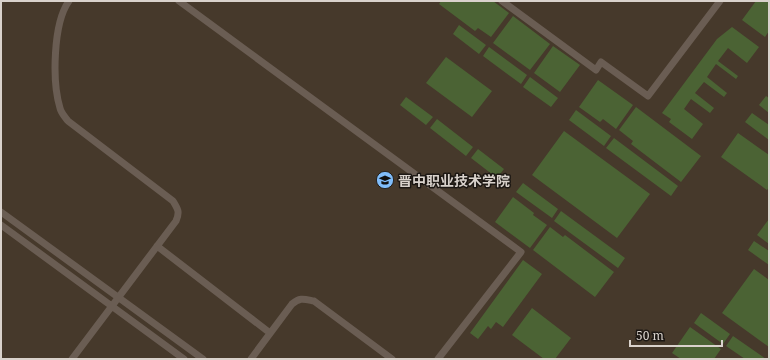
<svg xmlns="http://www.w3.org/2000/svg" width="770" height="360" viewBox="0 0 770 360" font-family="'Noto Serif','Noto Sans SC',serif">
  <rect width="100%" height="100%" fill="#3a2e25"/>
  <path fill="#46392b" d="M1 1H769V359H1Z"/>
  <path fill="#4b6334" d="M441 1H493L509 13 491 37 478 28 475 31 439 4Z
    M756 1H769V31L765 37 742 20Z
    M513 16 550 44 530 70 493 43Z
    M459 25 486 45 479 54 453 34Z
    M732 27 759 47 747 63 728 48 718 61 738 76 736 79 716 64 707 77 727 93 724 97 704 82 695 93 714 108 710 113 691 99 684 109 703 124 692 139 669 122 671 119 662 113 717 39Z
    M553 46 580 65 560 92 534 73Z
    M489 47 527 75 521 84 483 56Z
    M446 57 492 91 472 117 426 83Z
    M530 77 558 98 551 107 523 87Z
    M598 80 633 105 616 129 603 119 600 122 579 107Z
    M766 96 769 98V113L759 105Z
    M406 97 433 117 426 125 400 105Z
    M636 107 701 156 681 182 631 144 633 141 619 130Z
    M576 110 611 136 604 146 569 120Z
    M752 113 769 125V140L745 122Z
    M437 119 473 147 466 156 430 128Z
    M564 131 650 194 617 238 532 175Z
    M738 133 769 155V187L767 190 721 157Z
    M614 138 678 186 671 196 606 148Z
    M478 149 504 169 497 178 471 158Z
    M523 183 558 209 552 218 516 192Z
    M513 197 534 213 533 215 547 225 530 248 495 222Z
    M561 211 625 258 618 268 554 221Z
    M769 219V244L757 235Z
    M550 227 563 237 565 235 614 272 595 297 533 250Z
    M754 241 769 251V265L748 250Z
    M523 260 542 274 503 327 496 322 491 329 488 326 478 339 470 333Z
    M754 269 769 280V347L722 313Z
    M532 308 571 338 555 359H544L512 335Z
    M701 313 730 334 723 344 694 323Z
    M690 327 721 349 714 359H681L672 353Z
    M733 336 766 359H745L726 346Z"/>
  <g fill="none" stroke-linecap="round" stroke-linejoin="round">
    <path stroke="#6a5d53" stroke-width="7" d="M69 1C53 23 52 82 60 108 61 113 65 117 68 121L173 201C178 209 180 212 176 221L72 359
      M179 1 521 252 438 359
      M502 1 596 70 601 62 648 96 720 1
      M1 212 203 359
      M1 225 184 359
      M157 246 270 333
      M251 359 292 304C300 297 304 299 314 301L392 359"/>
  </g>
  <defs>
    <symbol id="university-disc" viewBox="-11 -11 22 22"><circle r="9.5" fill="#80bdfa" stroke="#1d1814"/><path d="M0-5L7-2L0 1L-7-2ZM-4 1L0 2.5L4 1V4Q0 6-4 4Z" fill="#111"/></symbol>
  </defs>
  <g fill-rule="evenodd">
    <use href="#university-disc" x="375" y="170" width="20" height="20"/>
  </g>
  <g text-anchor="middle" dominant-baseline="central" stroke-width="3" stroke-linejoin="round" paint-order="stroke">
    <g font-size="14" font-weight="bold" fill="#d9d2cc" stroke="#1d1814" text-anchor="start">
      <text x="398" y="180">晋中职业技术学院</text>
    </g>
  </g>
  <rect width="770" height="360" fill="none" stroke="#d9d2cc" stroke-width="4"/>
  <path d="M630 340v6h92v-6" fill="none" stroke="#d9d2cc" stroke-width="2"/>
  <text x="636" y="340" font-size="12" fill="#d9d2cc" stroke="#1d1814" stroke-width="3" paint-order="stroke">50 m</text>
</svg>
